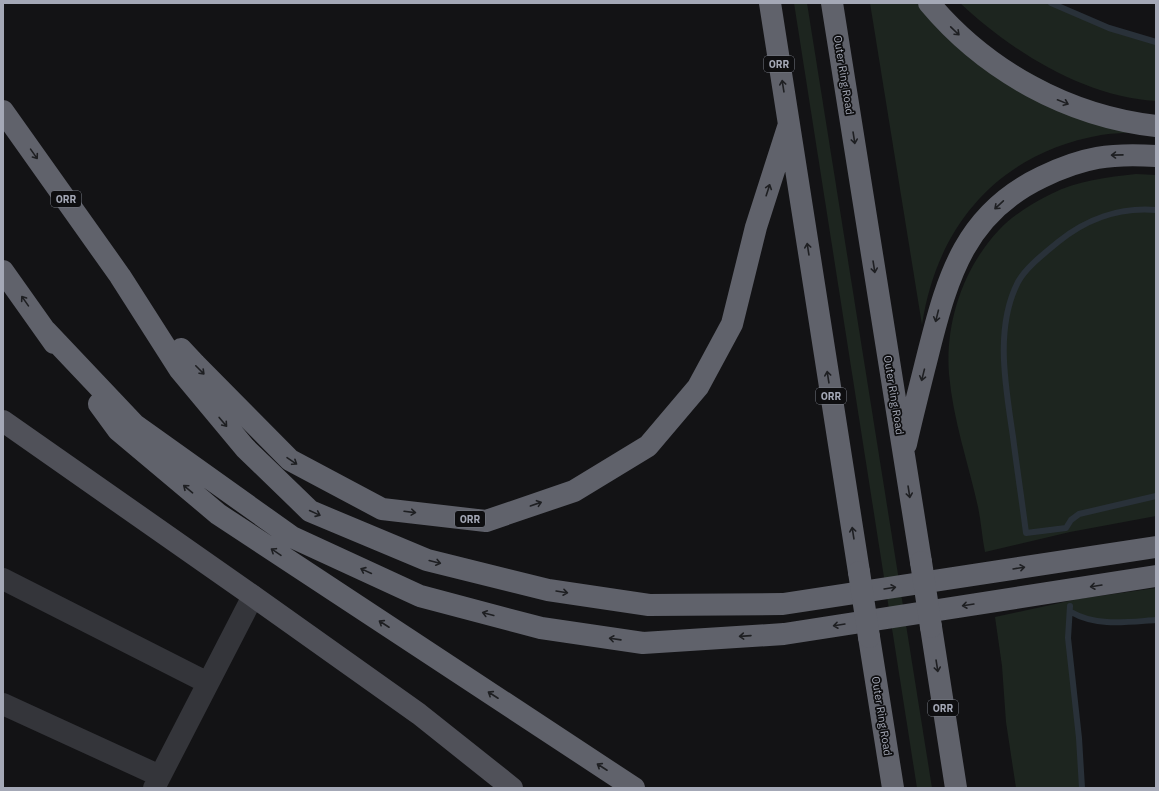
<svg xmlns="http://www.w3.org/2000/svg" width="1159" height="791" viewBox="0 0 1159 791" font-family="'IBM Plex Sans',sans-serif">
  <rect width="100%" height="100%" fill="#131315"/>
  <path fill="#1d251f" d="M794 3H807L932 788H917Z
    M870 3H918L933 20 1138 132C1126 133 1113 133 1101 135 999 153 937 225 922 325Z
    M960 3H1051L1109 28 1156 42V101C1084 97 1011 51 960 3Z
    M1136 174 1156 175V516L1070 532 985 552C982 537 981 521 978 507 968 462 953 420 949 374 945 323 963 268 999 230 1013 215 1033 203 1051 194 1076 181 1108 177 1136 174Z
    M1156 588V620C1132 622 1108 625 1084 619 1079 618 1075 614 1071 612L1068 638 1079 738 1082 788H1016L1006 722 1002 666 995 617 1078 599Z"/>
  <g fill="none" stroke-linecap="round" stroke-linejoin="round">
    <path stroke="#293139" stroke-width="6" d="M1051 3 1109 28 1156 42
      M1156 210C1120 207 1086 219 1058 242 1045 253 1026 267 1018 282 994 329 1006 388 1013 437 1017 469 1022 501 1026 533L1066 528 1071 520 1079 514 1156 496
      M1070 606 1068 638 1079 738 1082 788
      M1071 612C1097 627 1127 622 1156 620"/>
    <path stroke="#34353a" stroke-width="22" d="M3 579 208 683
      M3 704 160 776
      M154 788 253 596"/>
    <path stroke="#505159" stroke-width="22" d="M3 421 253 596 419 714 512 788"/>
    <path stroke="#60626b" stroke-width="22" d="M770 3 859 572
      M832 3 921 562
      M929 3C986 71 1068 116 1156 126
      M3 111 120 276 180 370 245 448 310 511 427 560 548 590 649 605 783 604 1156 547
      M3 271 54 343
      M46 331 135 425 292 537 420 596 541 628 643 643 784 634 1156 576
      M181 349 195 364 290 460 382 509 486 521 574 491 648 446 698 387 732 324 756 227 789 124
      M99 404 118 430 218 514 634 788
      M906 444C913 413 921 382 929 350 948 275 966 213 1042 177 1083 157 1111 153 1156 156
      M931 627 956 788
      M869 637 893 788"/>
    <path stroke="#60626b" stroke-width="22" d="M921 562 931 627
      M859 572 869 637"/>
  </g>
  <defs><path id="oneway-shaft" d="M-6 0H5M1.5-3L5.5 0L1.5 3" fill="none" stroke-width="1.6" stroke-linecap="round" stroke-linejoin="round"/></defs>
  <g stroke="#1e1f22">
    <use href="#oneway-shaft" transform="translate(955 31) rotate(44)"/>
    <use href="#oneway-shaft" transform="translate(783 86) rotate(-99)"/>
    <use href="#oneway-shaft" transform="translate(1063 102) rotate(22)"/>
    <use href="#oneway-shaft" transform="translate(854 138) rotate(81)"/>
    <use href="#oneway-shaft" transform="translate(34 154) rotate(55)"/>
    <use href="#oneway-shaft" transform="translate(1117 155) rotate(179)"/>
    <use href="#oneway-shaft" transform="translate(768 190) rotate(-72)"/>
    <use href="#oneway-shaft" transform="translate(999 205) rotate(137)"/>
    <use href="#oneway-shaft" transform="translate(808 249) rotate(-99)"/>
    <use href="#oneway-shaft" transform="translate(874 267) rotate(81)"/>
    <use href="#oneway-shaft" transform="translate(25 301) rotate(-125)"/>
    <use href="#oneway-shaft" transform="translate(937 316) rotate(104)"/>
    <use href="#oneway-shaft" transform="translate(200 370) rotate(45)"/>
    <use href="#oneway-shaft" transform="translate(923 375) rotate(104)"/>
    <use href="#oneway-shaft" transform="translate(828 377) rotate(-99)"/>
    <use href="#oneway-shaft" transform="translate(223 422) rotate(50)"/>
    <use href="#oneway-shaft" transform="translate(292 461) rotate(34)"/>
    <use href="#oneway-shaft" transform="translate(188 489) rotate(-140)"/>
    <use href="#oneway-shaft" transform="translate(909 492) rotate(81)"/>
    <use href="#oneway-shaft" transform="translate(536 504) rotate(-19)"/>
    <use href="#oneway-shaft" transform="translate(410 512) rotate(7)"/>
    <use href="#oneway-shaft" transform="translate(315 513) rotate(25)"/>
    <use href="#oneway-shaft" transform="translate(853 533) rotate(-99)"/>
    <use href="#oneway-shaft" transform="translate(276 552) rotate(-146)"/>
    <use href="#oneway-shaft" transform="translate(435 562) rotate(14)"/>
    <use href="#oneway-shaft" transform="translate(1019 568) rotate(-9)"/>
    <use href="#oneway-shaft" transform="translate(366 571) rotate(-155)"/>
    <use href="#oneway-shaft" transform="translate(1096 586) rotate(171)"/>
    <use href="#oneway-shaft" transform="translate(890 588) rotate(-9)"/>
    <use href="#oneway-shaft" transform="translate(562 592) rotate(9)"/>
    <use href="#oneway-shaft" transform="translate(968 605) rotate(171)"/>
    <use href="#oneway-shaft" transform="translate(488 614) rotate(-165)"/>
    <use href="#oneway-shaft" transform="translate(384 624) rotate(-147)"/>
    <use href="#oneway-shaft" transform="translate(839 625) rotate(171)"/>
    <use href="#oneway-shaft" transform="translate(745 636) rotate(176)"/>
    <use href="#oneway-shaft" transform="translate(615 639) rotate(-172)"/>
    <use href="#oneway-shaft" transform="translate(937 666) rotate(81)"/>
    <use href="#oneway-shaft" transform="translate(493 695) rotate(-147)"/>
    <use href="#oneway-shaft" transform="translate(602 767) rotate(-147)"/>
  </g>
  <g text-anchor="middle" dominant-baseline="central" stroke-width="3.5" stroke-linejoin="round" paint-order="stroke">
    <g fill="#0e0e10" stroke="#777a84" stroke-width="1">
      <rect x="764" y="56" width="30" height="16" rx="3"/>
      <rect x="51" y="191" width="30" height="16" rx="3"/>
      <rect x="816" y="388" width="30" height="16" rx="3"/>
      <rect x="455" y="511" width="30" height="16" rx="3"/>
      <rect x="928" y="700" width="30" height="16" rx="3"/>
    </g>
    <g font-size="10" font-weight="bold" fill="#a4a8b6">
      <text x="779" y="64">ORR</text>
      <text x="66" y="199">ORR</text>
      <text x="831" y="396">ORR</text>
      <text x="470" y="519">ORR</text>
      <text x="943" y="708">ORR</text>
    </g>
    <g font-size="11" fill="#a4a8b6" stroke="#0e0e10">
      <text transform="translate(844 75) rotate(81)">Outer Ring Road</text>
      <text transform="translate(894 395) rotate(81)">Outer Ring Road</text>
      <text transform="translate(882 716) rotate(81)">Outer Ring Road</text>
    </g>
  </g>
  <rect width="1159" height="791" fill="none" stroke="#a4a8b6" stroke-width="8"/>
</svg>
